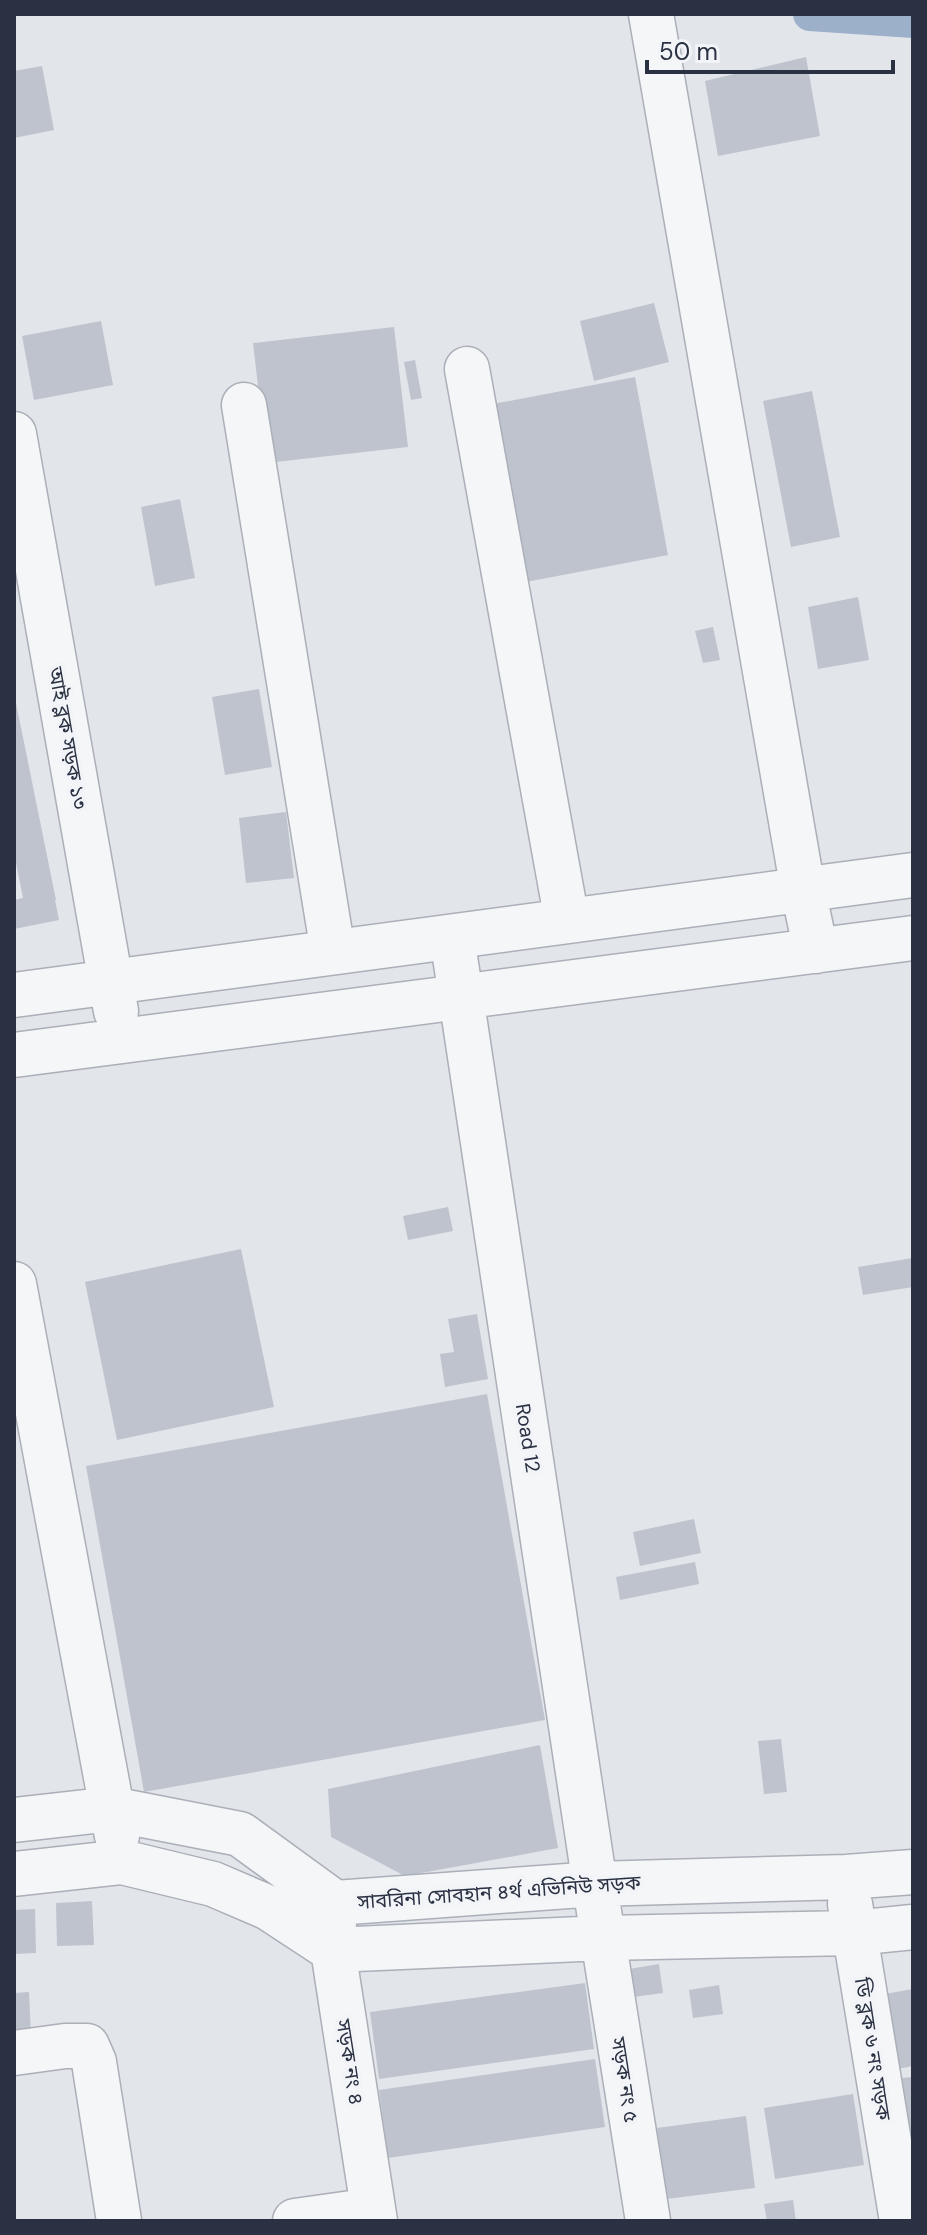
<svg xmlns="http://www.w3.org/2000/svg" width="927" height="2235" viewBox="0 0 927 2235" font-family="'DM Sans','Noto Sans Bengali',sans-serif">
  <rect width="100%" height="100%" fill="#e2e5ea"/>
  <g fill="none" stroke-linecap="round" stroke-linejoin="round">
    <path stroke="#9db0ca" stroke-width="34" d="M810 14 913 21"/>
  </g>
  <path fill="#bfc3cd" d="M806 57 820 136 718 156 705 81Z
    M42 66 54 130 14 138V71Z
    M654 303 669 362 594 381 580 321Z
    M101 321 113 385 34 400 22 336Z
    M394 327 408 447 267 463 253 343Z
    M415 360 422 398 411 400 404 362Z
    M635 377 668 555 526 582 493 404Z
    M812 391 840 537 791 547 763 401Z
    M180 499 195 578 155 586 141 507Z
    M858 597 869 660 818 669 808 607Z
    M713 627 720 660 703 663 695 631Z
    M259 689 272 767 225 775 212 697Z
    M15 698 56 900H55L59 920 14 929V900L23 898 14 853Z
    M286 812 294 878 246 883 239 818Z
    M448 1207 453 1231 408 1240 403 1216Z
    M241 1249 274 1407 117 1440 85 1282Z
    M913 1258V1287L863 1295 858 1267Z
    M477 1314 488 1379 445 1387 440 1354 454 1352 448 1319Z
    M487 1394 545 1720 144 1792 86 1466Z
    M694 1519 701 1553 640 1566 633 1532Z
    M695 1562 699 1584 620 1600 616 1577Z
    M781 1739 787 1792 764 1794 758 1741Z
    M540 1745 558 1848 405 1876 331 1837 328 1789Z
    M92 1901 94 1945 57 1946 56 1903Z
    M35 1909 36 1953 14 1954V1910Z
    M659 1964 663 1993 633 1997 629 1969Z
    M585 1983 594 2049 379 2079 370 2012Z
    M719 1985 723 2014 693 2018 689 1990Z
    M913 1989V2066L898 2069 885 1994Z
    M29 1992 31 2036 14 2037V1993Z
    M595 2059 605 2127 388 2158 379 2090Z
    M913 2077V2136H911L902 2078Z
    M853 2094 864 2165 775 2179 764 2108Z
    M746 2116 755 2188 666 2199 657 2128Z
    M793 2200 796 2221H767L764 2204Z"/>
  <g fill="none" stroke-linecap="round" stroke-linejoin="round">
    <defs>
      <path id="minor" d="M651 14 803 890 816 951
        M467 369 567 921
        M244 405 333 952
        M14 434 116 1011
        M452 937 603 1938 648 2221
        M14 995 913 875
        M14 1055 913 938
        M14 1284 117 1836
        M14 1820 112 1809 240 1834 335 1903 595 1884 846 1877 913 1872
        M14 1874 122 1862 213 1884 269 1908 333 1950 603 1938 854 1933 913 1927
        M850 1904 902 2221
        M334 1923 333 1950 375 2221
        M14 2053 65 2046H87L94 2062 119 2221
        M295 2221 373 2210"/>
    </defs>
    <use href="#minor" stroke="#abafb8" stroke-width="47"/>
    <use href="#minor" stroke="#f5f6f8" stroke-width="44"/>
  </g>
  <g text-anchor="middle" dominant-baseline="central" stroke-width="8" stroke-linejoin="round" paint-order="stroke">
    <g font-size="20" fill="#2a3142" stroke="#f2f4f8">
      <text transform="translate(68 738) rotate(80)">আই ব্লক সড়ক ১৩</text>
      <text transform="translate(528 1438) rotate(81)">Road 12</text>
      <text transform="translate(499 1892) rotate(-4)">সাবরিনা সোবহান ৪র্থ এভিনিউ সড়ক</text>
      <text transform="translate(873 2049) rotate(81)">ডি ব্লক ৬ নং সড়ক</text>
      <text transform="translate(350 2062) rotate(81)">সড়ক নং ৪</text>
      <text transform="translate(625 2080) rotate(81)">সড়ক নং ৫</text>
    </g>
  </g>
  <rect width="927" height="2235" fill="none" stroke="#2a3142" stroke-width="32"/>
  <path d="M647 60v12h246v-12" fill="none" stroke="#2a3142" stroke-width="4"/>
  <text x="659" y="60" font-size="24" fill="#2a3142" stroke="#f2f4f8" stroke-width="6" paint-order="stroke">50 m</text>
</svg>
